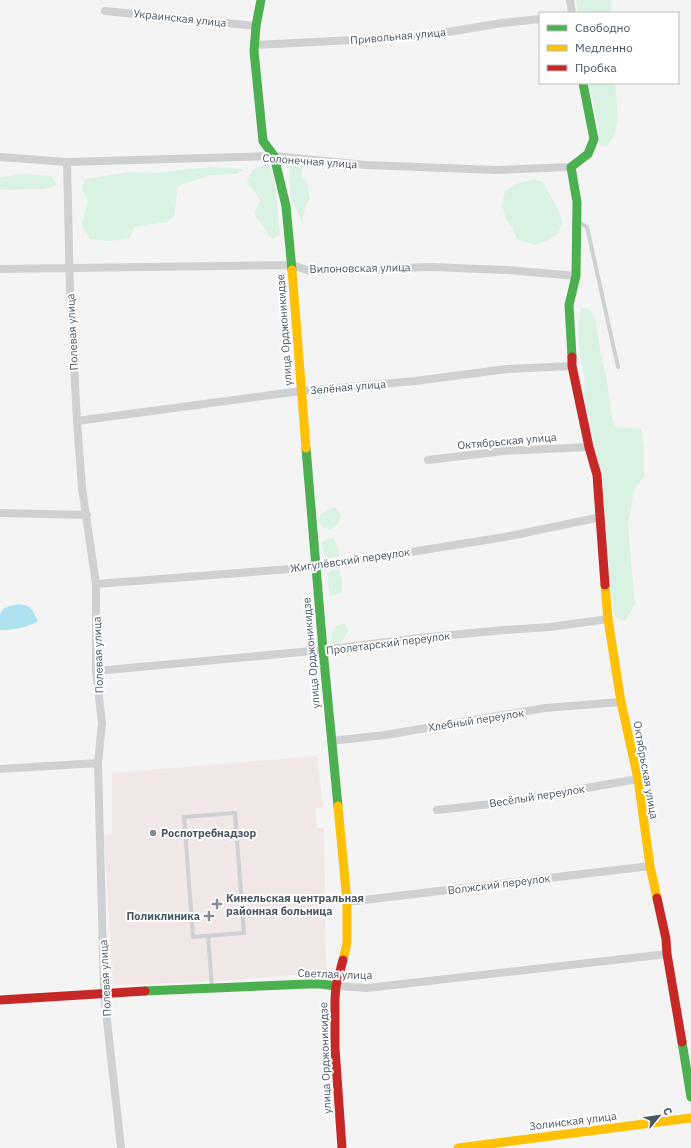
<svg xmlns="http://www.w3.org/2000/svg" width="691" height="1148" viewBox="0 0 691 1148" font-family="'IBM Plex Sans',sans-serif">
  <rect width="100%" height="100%" fill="#f4f4f4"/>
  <path fill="#f1e7e6" d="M317 756 323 807 315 808 317 828H327H324L326 972 222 981 113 985 104 835 112 834V773Z"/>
  <path fill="#d9f2e3" d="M576 0H612L611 13H578Z
    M589 83H615L618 120 614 136 607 146H599V130Z
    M297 162H303L301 178 306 180 310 199C304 207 303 214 303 224L291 198 289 166Z
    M265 165 270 166 275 185 280 234 272 239 254 214 260 200 257 195 247 182 252 170Z
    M210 167 244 169 236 174 210 175 178 186 174 216 167 222 134 227 130 238 110 241 90 239 82 225 88 200 82 189 85 179 129 172 156 173Z
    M27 174 51 176 57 185 45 189 0 190V177Z
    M533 180 542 181 556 206 563 223 557 234 547 241 536 245 517 239 512 227 506 219 502 206 505 191 516 184Z
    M581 308 589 309 596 321 601 356 606 375 612 419 616 427 641 429 644 448V477L634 489 628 526 635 604 625 621 615 617 607 569 603 481 584 396 585 379 580 354 578 327Z
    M335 507 341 514C340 523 337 526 330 530L323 527 318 521 321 514Z
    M333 537C337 544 339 548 339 556L331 558H325L321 543 325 540Z
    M333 570H338C343 576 342 585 342 593L336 595H330L328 584V573Z
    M344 623 347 627 348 632 342 641 336 645 331 644 333 633 336 626Z"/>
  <path fill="#aee2f0" d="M19 604C32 606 32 609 38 621 26 628 14 630 0 630V614C4 606 10 606 19 604Z"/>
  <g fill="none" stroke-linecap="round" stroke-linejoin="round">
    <path stroke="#ced0d2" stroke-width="4" d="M578 222 587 227 618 367
      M235 813 244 933 193 937 184 817Z
      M208 936 212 987"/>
    <path stroke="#ced0d2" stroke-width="8" d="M570 0 572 13
      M105 11 256 26
      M255 45 373 39 436 34 502 23 540 19
      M0 157 67 162 274 156 366 165 496 170 571 167
      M67 162 70 292 77 421 82 488 96 584V671L102 723 98 763 104 993 121 1148
      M0 269 292 265 310 271 431 267 507 270 576 276
      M77 421 301 391 415 381 507 369 572 366
      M428 460 504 451 589 447
      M0 513 87 515
      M96 584 316 567 505 537 601 517
      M96 671 323 650 419 638 504 630 550 627 608 619
      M331 741 385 735 545 708 621 702
      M0 769 98 763
      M437 810 500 803 638 779
      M347 902 650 866
      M336 986 367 988 667 954"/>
    <path stroke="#4caf50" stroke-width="9" d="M261 0 256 26 254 51 263 141 274 156 286 206 292 270
      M572 357 569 305 576 276 577 202 571 167 588 154 594 139 583 83
      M306 448 323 650 338 806
      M145 991 308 984H321L336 986
      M682 1042 691 1097"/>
    <path stroke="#ffc107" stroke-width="9" d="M292 270 306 448
      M605 585 608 619 621 702 638 779 650 866 657 898
      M338 806 347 902V943L343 960
      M458 1148 691 1118"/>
    <path stroke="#c62828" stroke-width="9" d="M572 357V366L589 447 597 475 605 585
      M657 898 666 939 667 954 682 1042
      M0 1000 145 991
      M342 1148 335 1048V999L336 986 343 960"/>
  </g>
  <g fill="#868d94" stroke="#fff" stroke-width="1.5">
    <circle cx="153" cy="833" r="4"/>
    <path d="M215 898h4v4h4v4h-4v4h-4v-4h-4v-4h4z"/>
    <path d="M207 910h4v4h4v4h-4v4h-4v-4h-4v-4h4z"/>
  </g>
  <g text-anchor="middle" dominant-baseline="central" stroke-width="4" stroke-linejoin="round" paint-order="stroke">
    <g font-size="11" fill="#4a5661" stroke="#fff">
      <text transform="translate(180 18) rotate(6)">Украинская улица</text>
      <text transform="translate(398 36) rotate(-5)">Привольная улица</text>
      <text transform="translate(310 161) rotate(4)">Солонечная улица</text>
      <text transform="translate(360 268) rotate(-1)">Вилоновская улица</text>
      <text transform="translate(284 330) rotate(-94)">улица Орджоникидзе</text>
      <text transform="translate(72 332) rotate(-93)">Полевая улица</text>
      <text transform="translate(348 387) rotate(-5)">Зелёная улица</text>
      <text transform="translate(507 441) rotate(-5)">Октябрьская улица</text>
      <text transform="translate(350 560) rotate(-8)">Жигулёвский переулок</text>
      <text transform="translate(388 643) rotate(-7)">Пролетарский переулок</text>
      <text transform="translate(311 653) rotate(-95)">улица Орджоникидзе</text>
      <text transform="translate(98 655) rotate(-92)">Полевая улица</text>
      <text transform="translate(476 720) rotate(-9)">Хлебный переулок</text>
      <text transform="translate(646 770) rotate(80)">Октябрьская улица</text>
      <text transform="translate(537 796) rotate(-9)">Весёлый переулок</text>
      <text transform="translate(499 884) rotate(-7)">Волжский переулок</text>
      <text transform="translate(335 974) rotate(2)">Светлая улица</text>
      <text transform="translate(105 978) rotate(-93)">Полевая улица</text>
      <text transform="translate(325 1058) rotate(-92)">улица Орджоникидзе</text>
      <text transform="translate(573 1121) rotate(-7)">Золинская улица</text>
    </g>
    <g font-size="11" font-weight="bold" fill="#4a5661" stroke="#fff" text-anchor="start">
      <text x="161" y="833">Роспотребнадзор</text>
      <text x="226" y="898">Кинельская центральная<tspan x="226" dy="13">районная больница</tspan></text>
      <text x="200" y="916" text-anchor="end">Поликлиника</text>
    </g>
  </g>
  <rect x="539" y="12" width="140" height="72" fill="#ffffff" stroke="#b7bbc0"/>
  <rect x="547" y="25" width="20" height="6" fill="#4caf50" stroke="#b7bbc0"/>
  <text x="575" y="32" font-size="12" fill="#4a5661">Свободно</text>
  <rect x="547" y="45" width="20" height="6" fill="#ffc107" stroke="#b7bbc0"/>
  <text x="575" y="52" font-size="12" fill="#4a5661">Медленно</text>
  <rect x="547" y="65" width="20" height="6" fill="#c62828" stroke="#b7bbc0"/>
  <text x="575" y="72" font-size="12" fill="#4a5661">Пробка</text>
  <g transform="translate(659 1116) rotate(61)" stroke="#ffffff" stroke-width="3" paint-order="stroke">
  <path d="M0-3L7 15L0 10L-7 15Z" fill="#4a5661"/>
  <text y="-6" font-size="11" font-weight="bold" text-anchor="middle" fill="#4a5661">С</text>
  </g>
</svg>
